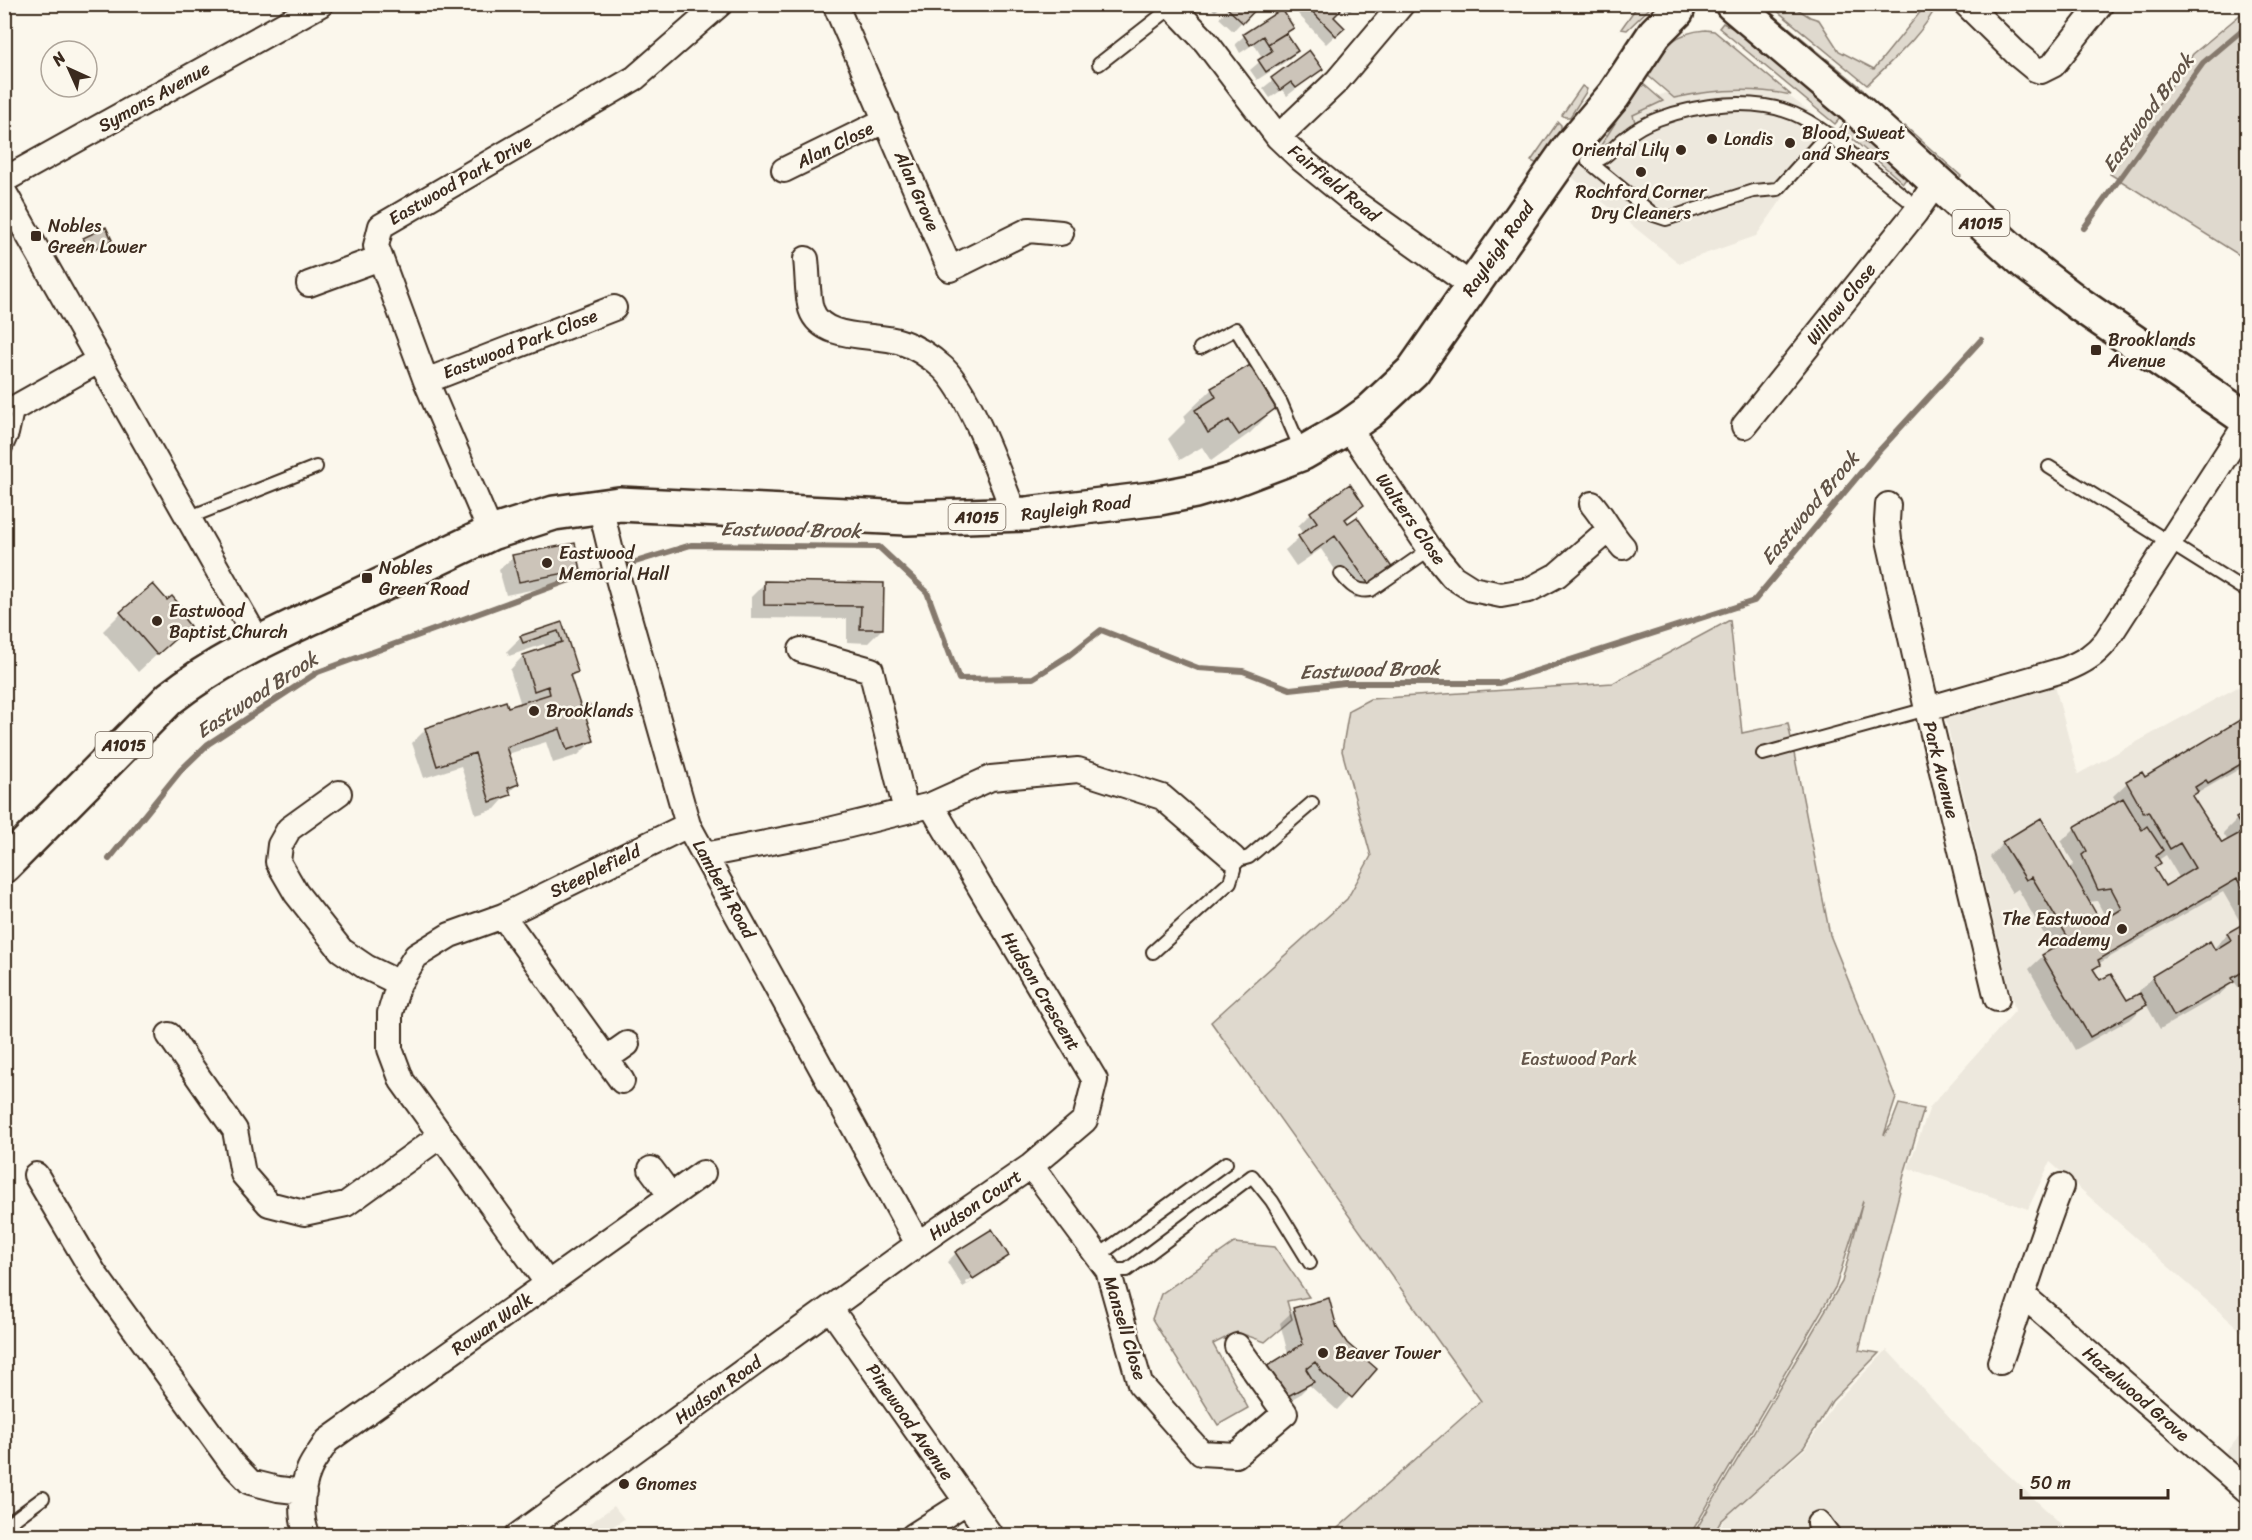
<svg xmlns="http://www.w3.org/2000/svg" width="2252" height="1540" viewBox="0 0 2252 1540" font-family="Sriracha,sans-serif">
  <rect width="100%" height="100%" fill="#fbf7ec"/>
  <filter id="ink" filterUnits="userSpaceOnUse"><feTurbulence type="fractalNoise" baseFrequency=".0167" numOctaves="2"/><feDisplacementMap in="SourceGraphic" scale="12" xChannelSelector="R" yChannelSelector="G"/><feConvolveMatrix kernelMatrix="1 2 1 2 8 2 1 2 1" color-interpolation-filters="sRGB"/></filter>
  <g filter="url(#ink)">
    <path fill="#ede8dd" d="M1705 81 1778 88 1832 128 1756 236 1679 263 1569 175 1618 108Z
      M2247 682V1336L2050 1162 2028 1209 1908 1168 1930 1107 2015 1011 1945 716 2055 686 2078 774Z
      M1887 1350 1969 1438 2073 1535 1716 1536 1724 1519 1805 1449 1836 1401Z
      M2247 1428V1491L2216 1463Z
      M614 1506 624 1519 601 1535H574Z"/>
    <path fill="#dfd9ce" stroke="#8d8276" stroke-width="1.5" d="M1638 5H1653L1627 30 1621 29Z
      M1759 5H1762L1863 89 1859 93Z
      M1770 5H1791L1810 17 1819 20 1839 51 1874 69 1926 5H1937C1920 38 1893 59 1867 85Z
      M2247 9V260L2110 174 2193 54Z
      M1723 23 1740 32 1841 117 1835 124 1719 28Z
      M1705 30 1714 31 1791 95C1751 87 1714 89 1674 98L1646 74C1664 49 1671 33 1705 30Z
      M1641 82 1663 101 1633 115 1636 126 1618 136 1600 152 1598 150Z
      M1582 86 1587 89 1586 92 1570 117H1565L1562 115Z
      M1846 121 1908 176 1903 183 1840 128Z
      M1558 122 1561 125V129L1538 164 1531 161Z
      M1905 126 1961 176 1959 178 1956 179 1902 129Z
      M1730 620 1742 733 1788 723 1830 935 1896 1098 1884 1135 1891 1125 1899 1104 1924 1109 1905 1171 1859 1350 1879 1353 1832 1401 1804 1447 1721 1521 1713 1535H1693L1842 1282 1863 1201 1836 1286 1690 1535H1330L1481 1401 1211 1022 1347 899 1371 856 1342 751 1349 710 1370 699 1613 683Z
      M1234 1243 1275 1247 1309 1297 1287 1301 1292 1319 1265 1342 1237 1332 1213 1344 1248 1408 1218 1425 1152 1319 1161 1294Z"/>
    <path fill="#0003" fill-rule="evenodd" d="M1208 4H1223L1215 12Z
      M1233 4H1259L1233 31 1219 18Z
      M1308 4H1334L1332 17 1343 28 1326 44 1298 14Z
      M1340 4H1357L1349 13Z
      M1281 11 1292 27 1285 34 1296 51 1288 60 1257 80 1250 70 1263 59 1254 44 1240 53 1235 44 1244 36Z
      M1309 52 1321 69 1287 96 1282 90 1270 98 1263 88Z
      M84 239 110 240 85 254 80 243Z
      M1251 366 1277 406 1250 433 1211 461 1202 447 1180 460 1168 439 1186 421 1184 416 1212 389Z
      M1362 505 1345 522 1378 583 1355 599 1321 549 1296 566 1285 550 1303 534 1298 526 1311 513Z
      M513 557 579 569 566 583 506 595 499 570Z
      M765 583 883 585 882 629 868 643 847 642V619L751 618V597Z
      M121 613 180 616 188 626 138 672 103 631Z
      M561 624 576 672 570 678 580 710 591 714 585 720 592 741 578 755 553 763 546 742 508 754 517 784 495 809 476 815 461 766 424 778 412 743 426 729 521 705 510 670 523 656 546 649 544 644 509 656 507 651 521 637Z
      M2248 709V764L2191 797 2221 845 2228 841 2223 833 2237 819 2248 813V981L2238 987 2234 981 2219 995 2160 1029 2146 1004 2132 1018 2075 1050 2029 969 2043 956 2053 950 2018 889 2012 893 1990 857 2003 843 2069 869 2074 864 2061 842 2075 828 2117 803 2113 796 2127 783 2144 779 2239 722 2238 719ZM2166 855 2180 879 2165 888 2153 869 2157 861ZM2223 892 2242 925 2228 934 2213 949 2153 977 2139 991 2141 994 2126 1002 2099 982 2092 970 2098 964ZM2097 901 2107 920 2101 924 2088 902Z
      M956 1253 1007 1256 999 1264V1261L966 1282 967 1285 999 1265 963 1287 947 1262Z
      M1294 1310 1335 1329 1346 1344 1375 1369 1337 1410 1309 1385 1299 1395 1274 1409 1255 1381 1268 1367 1288 1354 1280 1323Z"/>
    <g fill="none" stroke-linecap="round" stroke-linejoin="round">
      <path stroke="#85796d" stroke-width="6" d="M2084 228 2203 63 2248 25
        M619 567 691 545 879 547 927 592 959 679 1033 678 1068 656 1101 630 1198 668 1243 671 1290 689 1345 683H1499L1754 601 1878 452 1981 340
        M109 859 181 770 208 744 318 672 570 580 609 569"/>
    </g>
    <path fill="#ccc4b9" stroke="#3b2a1e" stroke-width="1.5" d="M1230 4H1261L1243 23 1227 8Z
      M1336 4 1341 10 1334 17 1345 28 1336 36 1306 5Z
      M1282 9 1294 28 1268 44 1263 36 1250 45 1243 34Z
      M1286 33 1298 51 1266 72 1258 60 1272 51 1268 44Z
      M1309 50 1323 69 1296 88 1291 82 1280 90 1271 78Z
      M106 227 112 240 90 251 83 238Z
      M1252 364 1279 406 1239 435 1229 420 1208 433 1195 410 1216 397 1211 388Z
      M1350 484 1364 505 1345 519 1348 523 1357 517 1393 569 1370 586 1335 536 1310 554 1298 536 1317 522 1310 512Z
      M575 543 581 570 519 582 512 555Z
      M764 581 884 583 883 629H860L861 606 764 605Z
      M153 584 167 600 172 596 186 612 182 616 190 626 157 655 120 612Z
      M562 622 578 672 570 675 581 708 589 705 593 714 586 717 594 741 567 750 560 729 506 747 519 784 508 788 511 795 490 802 475 753 437 766 425 728 506 701 508 707 550 694 548 686 534 691 523 655 562 642 558 631 523 643 520 636Z
      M2248 715V760L2208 783 2206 780 2195 787 2198 792 2192 796 2222 843 2244 831 2236 818 2248 811V897L2237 879 2098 960 2100 965 2093 969 2100 980 2111 974 2127 1000 2140 993 2147 1005 2090 1037 2042 955 2069 939 2032 877 2026 880 2002 842 2041 818 2101 922 2122 909 2111 888 2098 890 2082 855 2087 851 2074 827 2123 798 2142 830 2147 826 2163 850 2156 856 2161 863 2154 868 2165 886 2195 868 2180 843 2170 849 2148 811 2144 813 2126 781 2142 772 2145 777Z
      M2248 921V969L2232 978 2234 982 2174 1016 2152 976 2210 941 2215 950 2231 940 2227 933Z
      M992 1229 1009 1256 973 1279 955 1252Z
      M1329 1298 1337 1328 1347 1343 1377 1369 1352 1398 1323 1373 1315 1362 1306 1369 1314 1382 1288 1396 1267 1366 1303 1344 1293 1308Z"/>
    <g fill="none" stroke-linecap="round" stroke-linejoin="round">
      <defs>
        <path id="lane" d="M1099 64 1172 7
          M1588 161 1654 215 1666 219 1753 191 1778 189 1828 134
          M1589 162C1607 161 1613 146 1626 137 1636 129 1647 123 1658 119 1698 104 1754 97 1794 114 1817 124 1835 140 1854 156 1875 173 1897 191 1918 208
          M1200 348 1236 329 1281 403 1302 452
          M4 452 12 434 18 406
          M2049 467 2248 592
          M190 517 316 467
          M1341 574C1349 584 1357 593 1371 590L1430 549
          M1763 754 1927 709
          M1153 952 1230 882 1234 869 1233 858 1242 859 1249 857 1312 803
          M1098 1256 1226 1163
          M1108 1270H1127L1252 1176 1272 1201 1310 1263
          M4 1527 43 1498"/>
        <path id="street" d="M835 4 950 269 1029 230 1061 233
          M1170 4 1206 42 1278 137 1301 159 1350 199 1472 286
          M1966 4 2018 55 2035 69 2041 71 2053 65 2101 4
          M1278 137 1337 81 1402 4
          M784 170 886 120
          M4 180 321 4
          M4 192 259 643
          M806 259C808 275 807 294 811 309 822 342 875 333 901 342 916 347 932 358 943 368 972 396 999 476 1015 515
          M309 284 380 258
          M426 381 614 308
          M18 406 98 361
          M1744 426 1915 213 1937 181
          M1348 427 1430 549 1453 577 1472 589 1501 595 1529 590 1557 575 1610 529
          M1592 504C1604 518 1611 534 1623 547
          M1888 505 1887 521 1889 540 1927 709 1997 999
          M600 506 615 568 688 825 918 1244
          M491 533 426 381 376 246 381 226 635 78 720 4
          M801 650 871 670 906 811
          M1927 709 2066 669C2083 662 2095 655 2106 641L2248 421
          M339 793 289 829 280 845 278 862 296 893 341 950 366 967 399 983
          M705 855 817 833 931 805 991 778 1078 770 1162 797 1233 858
          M503 916 622 1081
          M169 1035 235 1130 243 1174 269 1204 304 1213 346 1204 440 1136
          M607 1058 627 1044
          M1031 1166 1108 1270 1140 1384 1201 1453 1236 1455 1285 1413 1237 1346
          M651 1169 671 1196
          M36 1175 94 1273 231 1462 250 1482 278 1489 304 1492
          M548 1284 402 1081 390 1049V1013L399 983 416 956 450 935 503 916 688 825
          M2024 1296 2248 1491
          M830 1308 991 1536
          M2000 1362C2021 1303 2038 1244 2061 1186
          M1819 1524 1828 1536
          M308 1536C299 1519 301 1488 309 1470 313 1460 321 1451 327 1441L703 1173
          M517 1536 918 1244 1031 1166 1085 1120 1095 1080 931 805
          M913 1536 966 1502"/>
        <path id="primary" d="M1732 4 1854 107 2028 265 2079 304 2248 420
          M4 866 170 698C217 661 268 638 321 613 378 587 434 560 491 533L554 513 619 504 907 518 1027 514 1159 498 1195 491 1232 480 1303 453 1348 427 1369 412 1413 371 1570 147 1614 95 1655 33 1677 11"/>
      </defs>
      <use href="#lane" stroke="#3b2a1e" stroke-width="16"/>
      <use href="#street" stroke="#3b2a1e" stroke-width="28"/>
      <use href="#primary" stroke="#3b2a1e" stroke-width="38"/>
      <use href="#lane" stroke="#fbf7ec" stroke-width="12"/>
      <use href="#street" stroke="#fbf7ec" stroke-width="24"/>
      <use href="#primary" stroke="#fbf7ec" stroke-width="33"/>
    </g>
  </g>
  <g fill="#3b2a1e" stroke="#fbf7ec" stroke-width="2">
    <circle cx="1712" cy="139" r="6"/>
    <circle cx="1790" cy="143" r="6"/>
    <circle cx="1681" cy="150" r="6"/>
    <circle cx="1641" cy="172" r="6"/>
    <rect x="30" y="230" width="12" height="12" rx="3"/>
    <rect x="2090" y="344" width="12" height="12" rx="3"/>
    <circle cx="547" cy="563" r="6"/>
    <rect x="361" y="572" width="12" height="12" rx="3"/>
    <circle cx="157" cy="621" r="6"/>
    <circle cx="534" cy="711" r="6"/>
    <circle cx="2122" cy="929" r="6"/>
    <circle cx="1323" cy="1353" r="6"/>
    <circle cx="624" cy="1484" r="6"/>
  </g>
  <g text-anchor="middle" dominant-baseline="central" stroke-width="5" stroke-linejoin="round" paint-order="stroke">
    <g fill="#fbf7ec" stroke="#75685c" stroke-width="1.5">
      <rect x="1952.5" y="210" width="57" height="26" rx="4.5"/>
      <rect x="948.5" y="504" width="57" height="26" rx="4.5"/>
      <rect x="95.5" y="732" width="57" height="26" rx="4.5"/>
    </g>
    <g font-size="16" font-weight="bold" fill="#3b2a1e">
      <text x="1981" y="223">A1015</text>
      <text x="977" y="517">A1015</text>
      <text x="124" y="745">A1015</text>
    </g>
    <g font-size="18" fill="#3b2a1e" stroke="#fbf7ec">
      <text transform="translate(154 97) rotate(-29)">Symons Avenue</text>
      <text transform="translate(835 145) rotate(-26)">Alan Close</text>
      <text transform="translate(460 180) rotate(-30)">Eastwood Park Drive</text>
      <text transform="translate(1334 183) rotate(39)">Fairfield Road</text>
      <text transform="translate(917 191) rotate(66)">Alan Grove</text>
      <text transform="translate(1498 249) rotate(-55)">Rayleigh Road</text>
      <text transform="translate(1841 304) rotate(-51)">Willow Close</text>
      <text transform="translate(520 344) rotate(-21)">Eastwood Park Close</text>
      <text transform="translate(1076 508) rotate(-7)">Rayleigh Road</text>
      <text transform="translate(1411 519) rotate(55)">Walters Close</text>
      <text transform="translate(1941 770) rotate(76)">Park Avenue</text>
      <text transform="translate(595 871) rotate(-26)">Steeplefield</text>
      <text transform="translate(724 889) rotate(61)">Lambeth Road</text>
      <text transform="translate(1041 991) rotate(59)">Hudson Crescent</text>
      <text transform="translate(975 1205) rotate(-35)">Hudson Court</text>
      <text transform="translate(492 1324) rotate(-35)">Rowan Walk</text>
      <text transform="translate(1125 1328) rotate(73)">Mansell Close</text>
      <text transform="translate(718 1390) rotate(-36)">Hudson Road</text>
      <text transform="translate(2136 1394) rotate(41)">Hazelwood Grove</text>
      <text transform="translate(910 1422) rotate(55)">Pinewood Avenue</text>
    </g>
    <g font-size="18" fill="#3b2a1e" stroke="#fbf7ec" text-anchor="start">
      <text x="1802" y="133">Blood, Sweat<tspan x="1802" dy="21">and Shears</tspan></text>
      <text x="1724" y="139">Londis</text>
      <text x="1669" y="150" text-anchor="end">Oriental Lily</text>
      <text x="1641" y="192" text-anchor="middle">Rochford Corner<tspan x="1641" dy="21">Dry Cleaners</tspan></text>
      <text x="48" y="226">Nobles<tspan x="48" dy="21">Green Lower</tspan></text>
      <text x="2108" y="340">Brooklands<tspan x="2108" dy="21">Avenue</tspan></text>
      <text x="559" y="553">Eastwood<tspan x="559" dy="21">Memorial Hall</tspan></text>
      <text x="379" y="568">Nobles<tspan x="379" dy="21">Green Road</tspan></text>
      <text x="169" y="611">Eastwood<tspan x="169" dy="21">Baptist Church</tspan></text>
      <text x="546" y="711">Brooklands</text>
      <text x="2110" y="919" text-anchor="end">The Eastwood<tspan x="2110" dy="21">Academy</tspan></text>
      <text x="1335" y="1353">Beaver Tower</text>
      <text x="636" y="1484">Gnomes</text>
    </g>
    <g font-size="18" fill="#64564a" stroke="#fbf7ec">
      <text x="1579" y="1059">Eastwood Park</text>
    </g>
    <g font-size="20" font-style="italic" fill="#605246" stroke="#fbf7ec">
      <text transform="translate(2148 113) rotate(-54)">Eastwood Brook</text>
      <text transform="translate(1810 508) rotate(-50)">Eastwood Brook</text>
      <text transform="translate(791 530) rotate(1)">Eastwood Brook</text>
      <text transform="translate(1370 670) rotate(-2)">Eastwood Brook</text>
      <text transform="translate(257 695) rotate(-33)">Eastwood Brook</text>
    </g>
  </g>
  <rect width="2252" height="1540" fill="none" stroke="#fbf7ec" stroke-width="24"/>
  <rect x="12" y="12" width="2228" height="1516" fill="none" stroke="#3b2a1e" stroke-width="2" filter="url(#ink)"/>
  <g transform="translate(69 69) rotate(315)"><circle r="28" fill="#fbf7ec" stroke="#aea59a" stroke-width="1.5"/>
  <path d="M0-4.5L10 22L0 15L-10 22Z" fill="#3b2a1e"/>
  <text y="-9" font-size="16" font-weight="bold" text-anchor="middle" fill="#3b2a1e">N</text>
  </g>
  <path d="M2021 1489v9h147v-9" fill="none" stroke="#3b2a1e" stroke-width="3"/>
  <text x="2030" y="1489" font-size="18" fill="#3b2a1e" stroke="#fbf7ec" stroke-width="4.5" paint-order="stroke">50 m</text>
</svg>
